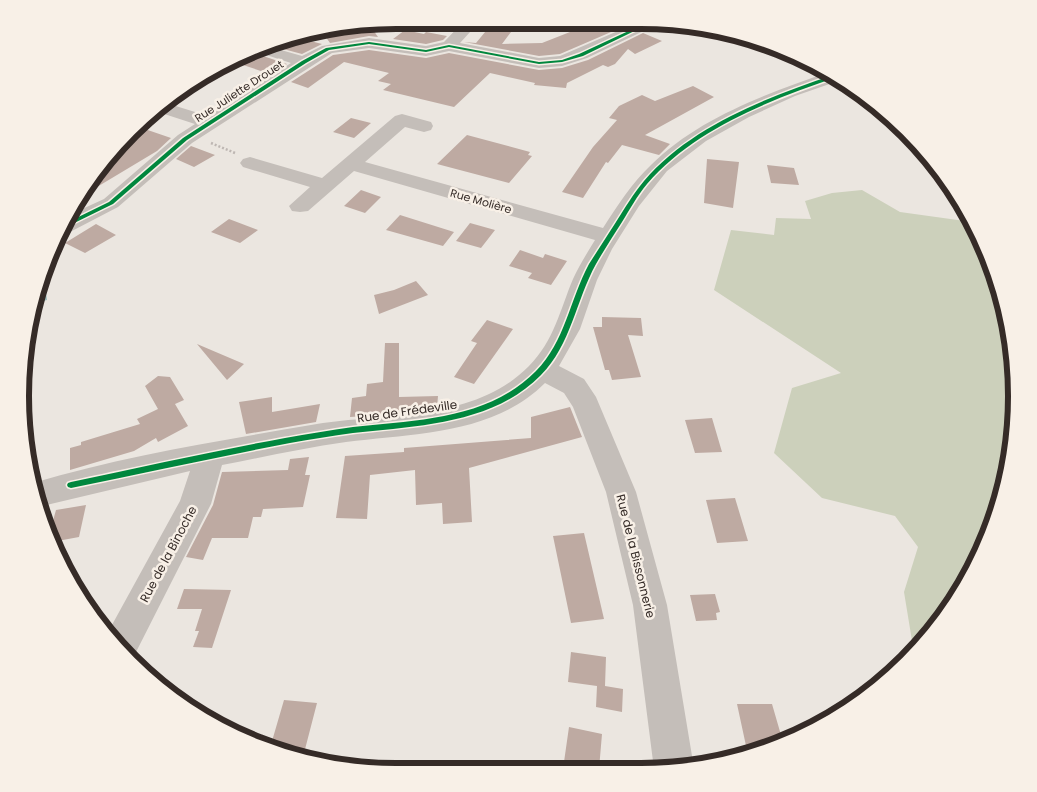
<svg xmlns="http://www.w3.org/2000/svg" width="1037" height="792" viewBox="0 0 1037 792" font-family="Poppins,sans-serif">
  <rect width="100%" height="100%" fill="#ebe6e0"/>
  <path fill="#ccd0bb" d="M862 190 900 212 972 222C1031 332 1030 463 971 572 965 583 960 596 953 606 942 622 927 637 914 653L904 592 918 547 895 516 822 498 774 453 792 388 841 373 714 290 731 230 774 235 776 218 811 219 805 201 832 193Z"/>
  <path fill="#9dbdbc" d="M44 277 47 300 32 304 42 278Z"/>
  <path fill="#beaaa2" d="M499 20H520L502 44 542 43 598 21H611L625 26 560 54 539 56 464 42 476 43 490 26 494 27Z
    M369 24 378 37 369 36 330 43 321 30Z
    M405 30 424 34 426 32 447 36 443 40 426 44 393 39Z
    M643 33 662 41 635 54 628 49 615 64 608 67 603 65 567 83 566 88 534 85 535 83 490 73 454 107 383 90 391 84 378 81 389 73 344 62 308 88 291 82 333 55 369 50 426 58 449 53 539 70 562 68 588 60Z
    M291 36 322 44 302 54 272 46Z
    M257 54 287 64 270 74 240 64Z
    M693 86 714 97 645 135 670 144 659 155 622 145 608 163 606 162 583 198 562 192 593 147 617 120 609 118 619 106 642 95 655 101Z
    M351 118 371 123 354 138 333 132Z
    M136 126 171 138 157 151 82 196 112 153 133 141 124 138Z
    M467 135 530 152 528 155 532 156 509 183 437 164Z
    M191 146 215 155 194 167 176 159Z
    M707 159 739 162 733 208 704 203Z
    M767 165 794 168 799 185 771 183Z
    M361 190 381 197 365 213 344 206Z
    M400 215 454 232 443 246 386 230Z
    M229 219 258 230 240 243 211 232Z
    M470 223 495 230 481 248 456 241Z
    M96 224 116 235 85 253 65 243Z
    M520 250 543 258 545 254 567 261 551 285 528 278 532 273 509 266Z
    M416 281 428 295 379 314 374 295 394 290Z
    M602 317 641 318 643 336 628 335 641 377 612 380 609 370H605L593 327H602Z
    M487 320 513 329 474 384 454 377 477 343 471 341Z
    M385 343H399V397L438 396 437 408 397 414 350 417 352 398 366 396 367 384 383 382Z
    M197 344 244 364 227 380Z
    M158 376 170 377 184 400 175 404 188 426 158 442 156 438 134 451 70 470V448L81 445V442L140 424 137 419 158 409 145 386Z
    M272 397V412L320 404 316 422 246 434 239 402Z
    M570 407 582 437 469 468 472 522 443 524 442 503 416 505 415 470 370 475 367 519 336 518 345 456 404 452V448L531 438V417Z
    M712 418 722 452 695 453 685 420Z
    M309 457 305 475H310L303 507 263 509 261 517H253L248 538H212L203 560 186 557 213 505 222 472 288 470 290 459Z
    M735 498 748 541 717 543 706 500Z
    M86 505 79 537 52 542 49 535 56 510Z
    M584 533 604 619 571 623 553 536Z
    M184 589 231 590 212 648 193 647 199 631H195L202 609H177Z
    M715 594 720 612 716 613 717 620 696 621 690 595Z
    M571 652 606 657 605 686 623 689 622 712 596 707 597 686 568 682Z
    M284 700 317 703 303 757 270 748Z
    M737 704H772L783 742 762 752 748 755Z
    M569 727 602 734 599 769H563Z"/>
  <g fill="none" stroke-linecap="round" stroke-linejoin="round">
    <path stroke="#bdb6b2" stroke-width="2" stroke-dasharray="1 1" stroke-linecap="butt" d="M383 29 394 20"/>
    <path stroke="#bdb6b2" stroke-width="2.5" stroke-dasharray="2 2" stroke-linecap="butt" d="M211 143 235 153"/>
    <path fill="#c4beb9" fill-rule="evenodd" d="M465 20H481L460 43 539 58 560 56 641 21H661L658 24 587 58 562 66 539 68 449 51 426 56 369 48 332 53 192 143 118 207 70 232 60 233 67 216 104 199 178 135 195 124 155 111 166 103 208 116 291 63 254 51 267 46 302 56 322 46 369 38 426 46 444 42Z
      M829 72 841 80 795 96 749 117 706 141 667 171 639 206 612 249 597 280 580 329 559 366 584 379 596 397 636 492 667 605 694 768 654 769 633 605 606 492 573 407 564 393 545 383C493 435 414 433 346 442 304 448 263 457 222 465L211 504 132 660 130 661 107 634 180 501 190 471 38 507 33 483C123 456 218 441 311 425 383 412 473 423 529 366 554 341 560 310 573 279 579 266 587 253 595 240L354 171 308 211 300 212 292 211 289 206 310 187 243 167 240 163 243 159 250 157 322 178 395 116 402 114 431 122 433 126 431 130 424 132 405 127 365 162 603 228C617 206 632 183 651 165 698 118 768 93 829 72Z"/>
    <defs>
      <path id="cycleway" d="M650 21H655L583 56 562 62 539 64 449 47 426 52 369 44 329 50 306 63 187 140 113 204 62 229 64 224 109 202 183 138 302 61 326 48 369 42 426 50 449 45 539 62 562 60 579 54Z
        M833 75 837 77C770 100 694 129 647 184 637 196 630 209 622 222 613 236 604 250 596 264 576 300 571 345 541 375 493 424 418 426 353 433 332 436 311 439 290 443 217 457 144 473 71 488L68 487 67 485 68 483 71 482C142 467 214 451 285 438 308 434 330 430 353 427 416 420 488 420 536 371 565 342 570 299 589 264 598 250 607 236 616 222 625 208 633 194 644 181 691 126 766 98 833 75Z"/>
    </defs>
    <use href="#cycleway" stroke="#f8f0e7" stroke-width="3"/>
    <use href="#cycleway" fill="#00873e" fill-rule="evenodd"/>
  </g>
  <g text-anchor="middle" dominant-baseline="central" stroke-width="5" stroke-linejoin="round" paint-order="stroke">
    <g font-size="11" fill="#352b27" stroke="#f8f0e7">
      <text transform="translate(239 91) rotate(-33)">Rue Juliette Drouet</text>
      <text transform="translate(481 201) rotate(16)">Rue Molière</text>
    </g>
    <g font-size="12" fill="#352b27" stroke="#f8f0e7">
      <text transform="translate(407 411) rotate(-8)">Rue de Frédeville</text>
      <text transform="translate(168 554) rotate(-62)">Rue de la Binoche</text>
      <text transform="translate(636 556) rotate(76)">Rue de la Bissonnerie</text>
    </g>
  </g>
  <path d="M0 0H1037V792H0ZM396 29H641A367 367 0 0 1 1008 396V396A367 367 0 0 1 641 763H396A367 367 0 0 1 29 396V396A367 367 0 0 1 396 29Z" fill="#f8f0e7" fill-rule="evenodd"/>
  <path fill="none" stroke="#352b27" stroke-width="6" d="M396 29H641A367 367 0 0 1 1008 396V396A367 367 0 0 1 641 763H396A367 367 0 0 1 29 396V396A367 367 0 0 1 396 29Z"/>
</svg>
